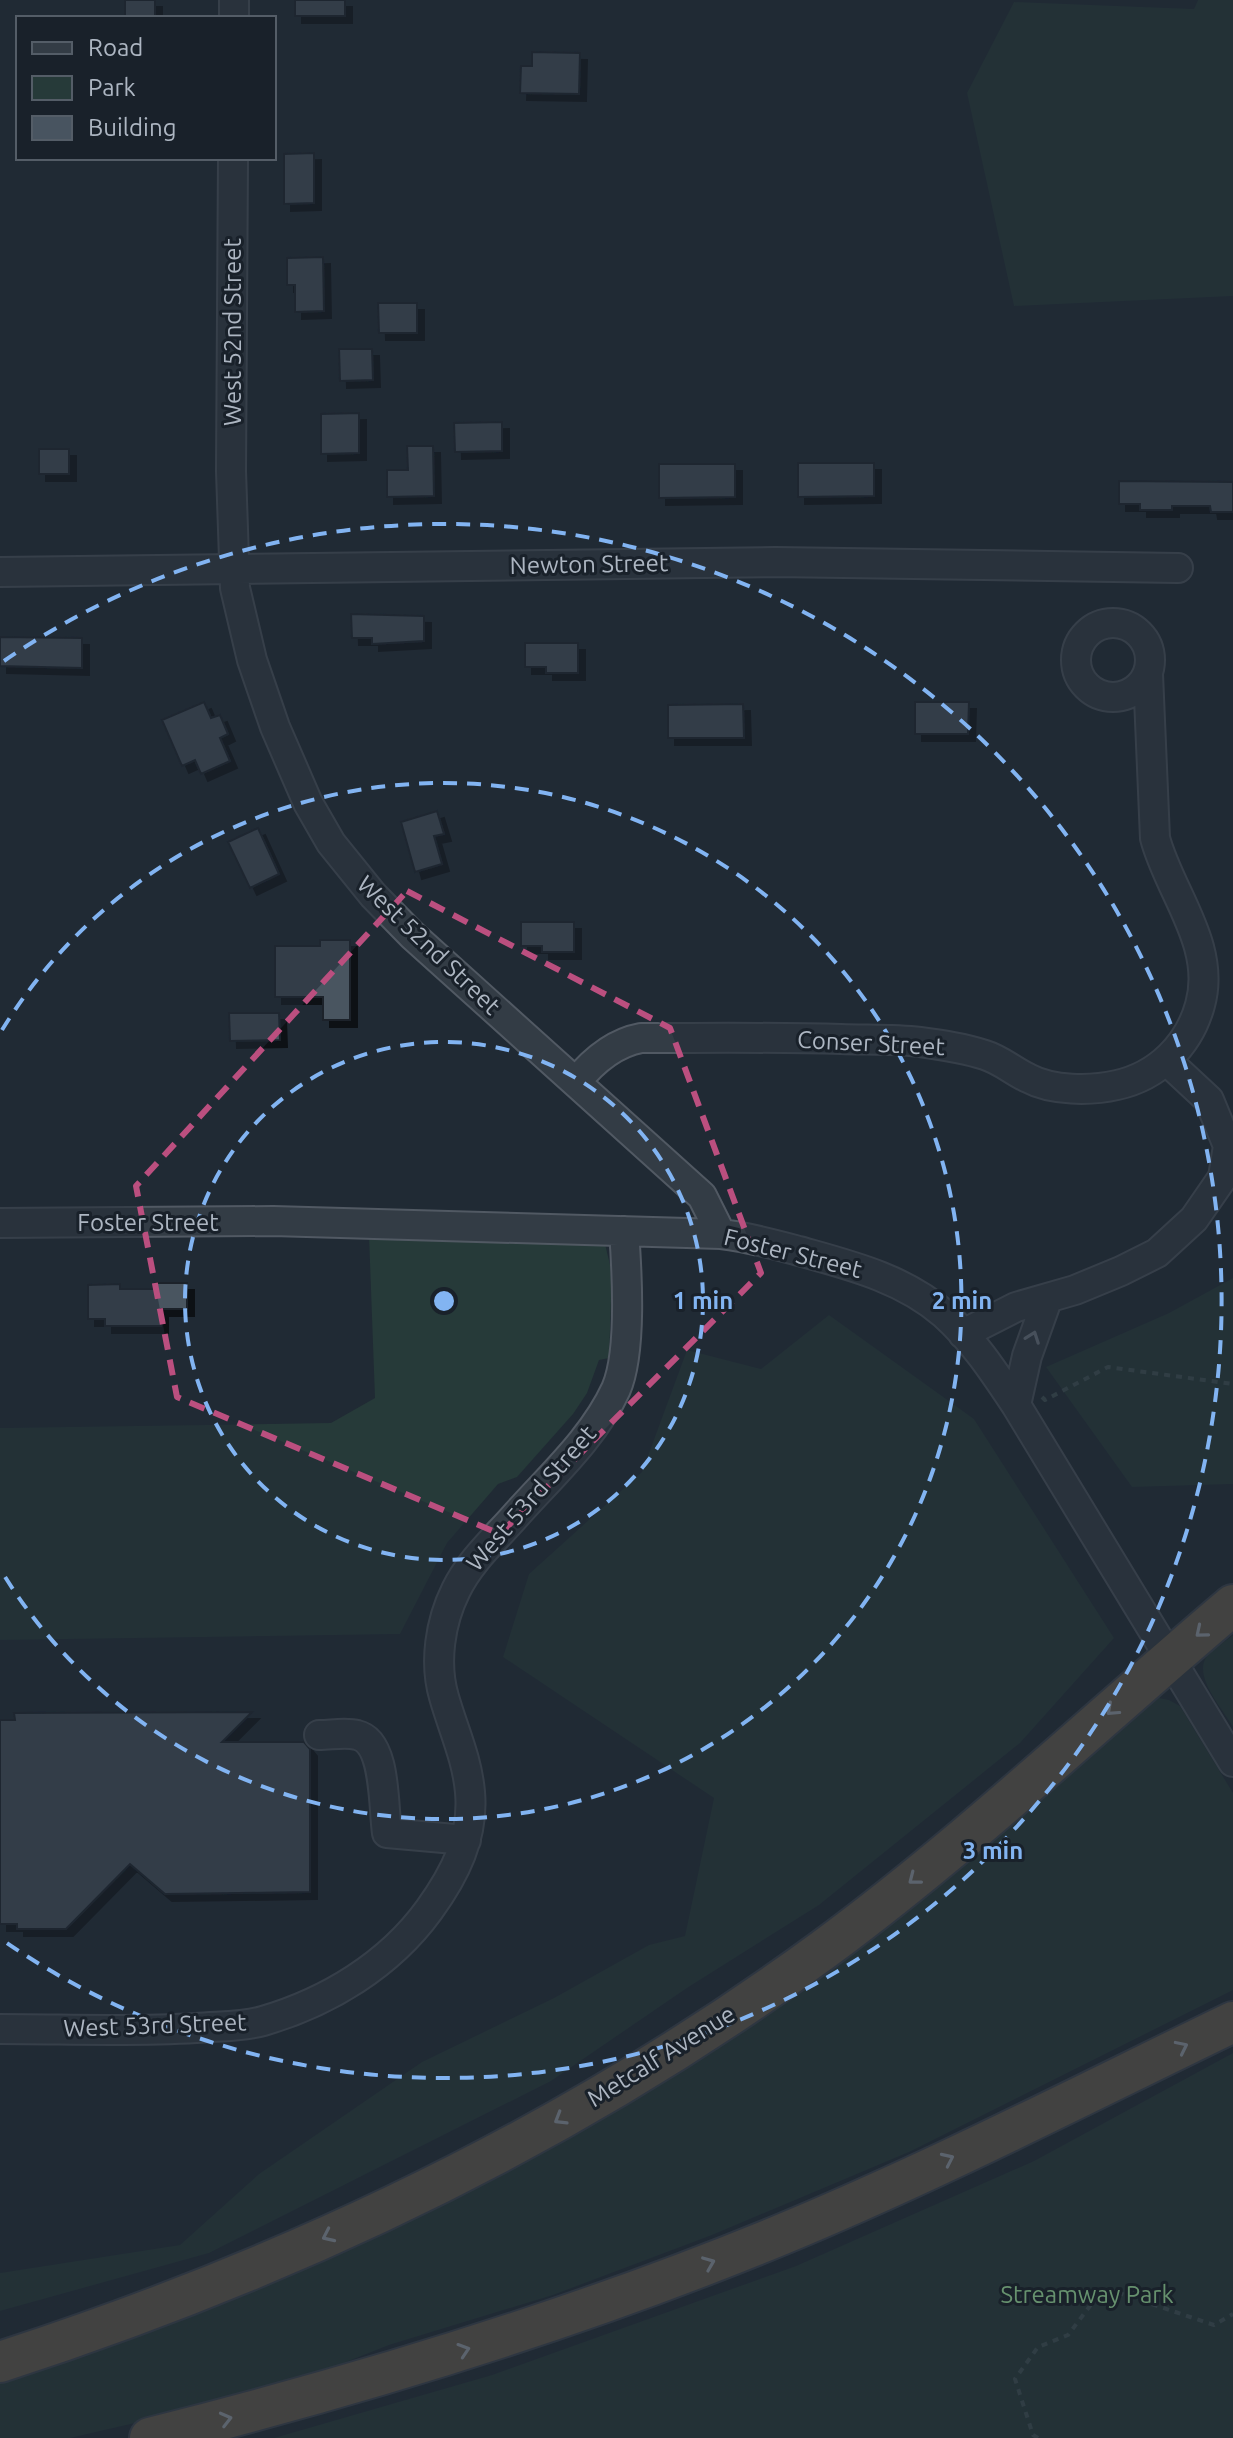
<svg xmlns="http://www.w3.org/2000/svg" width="1233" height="2438" viewBox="0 0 1233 2438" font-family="Ubuntu,sans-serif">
  <defs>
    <filter id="shadow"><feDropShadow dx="7" dy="7" stdDeviation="0" flood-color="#0009"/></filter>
  </defs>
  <rect width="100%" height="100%" fill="#202a34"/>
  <path fill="#263a39" d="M1198 0H1233V296L1014 306 967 93 1014 2 1194 9Z
    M369 1235 605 1244 612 1273 609 1358 599 1360 587 1393 573 1414 517 1477 498 1484 447 1543 400 1634 0 1640V1428L331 1423 375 1398Z
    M1233 1278V1484L1132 1487 1046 1367 1169 1313Z
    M829 1315 974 1419 1114 1638 1020 1743 819 1905 687 1988 551 2081 209 2253 0 2311V2273L180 2245 259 2174 422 2062 554 1998 649 1945 685 1936 714 1798 503 1657 529 1574 642 1472 687 1350 761 1369Z
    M1233 1635V1727C1223 1709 1192 1676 1207 1656 1214 1648 1225 1642 1233 1635Z
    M1159 1698 1169 1700 1180 1706 1233 1793V1990L909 2152 712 2235 553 2295 389 2345 273 2391 70 2438H0V2376L424 2209 1145 1702Z
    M1233 2053V2438H274L492 2375 796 2266 1034 2161Z"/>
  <path fill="#485460" stroke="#1b232c" stroke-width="2" filter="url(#shadow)" d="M125 0H155V18H125Z
    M295 0H345V16H295Z
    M532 52 580 53 579 94 520 93 521 66H532Z
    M314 153V203L284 204V154Z
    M323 257 324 311 295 312V285H287V258Z
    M378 303H417V333H379Z
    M339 349H372L373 380 340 381Z
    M359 413V453L321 454V414Z
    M502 422V451L455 452 454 423Z
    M407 446H433L434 496 387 497V470H408Z
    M39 449H69V474H39Z
    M798 463H874V496L798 497Z
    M659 464H735V497L659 498Z
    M1119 481 1233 482V512H1211L1210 506H1172V510H1140V504H1119Z
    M351 614 424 616V641L372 644V638H352Z
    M0 637 82 638V668L0 666Z
    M525 643H578V673H546V667H525Z
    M204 702 211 718 220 715 228 734 220 738 230 761 201 774 195 760 182 766 162 720Z
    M915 702H969L968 734H915Z
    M743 704 744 738H668V705Z
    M437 811 444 834 434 836 442 864 415 872 401 822Z
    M258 828 279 874 250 888 228 842Z
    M521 922H574V952H542V946H521Z
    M320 940H350V1020H323V997H275V946H320Z
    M229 1013H279L280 1040 230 1041Z
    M155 1283H187V1309H161V1326H105V1319H88V1285L120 1284V1289H155Z
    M252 1712 222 1742H304L310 1749V1892L165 1894 130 1864 66 1929H17V1924H0V1720H15L14 1713Z"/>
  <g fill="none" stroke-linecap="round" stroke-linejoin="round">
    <defs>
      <path id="minor" d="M234 18V0
        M233 158 231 471 235 588 252 660 275 727 308 803 331 843 373 895 412 935 702 1196 721 1234
        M0 572 775 562 1178 568
        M1076 660a37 37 0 1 1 74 0a37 37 0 1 1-74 0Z
        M576 1082C593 1061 614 1043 641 1038 707 1038 774 1037 841 1039 867 1040 894 1039 920 1042 942 1045 964 1048 985 1055 1001 1060 1013 1071 1028 1078 1052 1091 1091 1091 1117 1085 1158 1076 1189 1045 1200 1005 1217 945 1169 892 1155 838L1148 674
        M0 1223 273 1221 721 1234C748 1237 773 1244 799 1251 849 1265 903 1278 944 1314 973 1340 994 1372 1016 1405L1233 1762
        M963 1334 1016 1307 1075 1290 1121 1271 1157 1253 1194 1219 1223 1177 1228 1146 1209 1100 1167 1061
        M1016 1405 1027 1356 1047 1300
        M319 1735C331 1735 346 1732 357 1735 387 1742 383 1807 387 1833L466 1840
        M0 2029C65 2029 131 2032 196 2028 218 2026 242 2027 263 2021 328 2002 389 1965 429 1910 455 1874 474 1837 470 1792 467 1758 453 1729 444 1697 434 1663 440 1622 456 1590 470 1561 496 1538 517 1514 552 1475 594 1437 616 1389 632 1352 627 1272 624 1231"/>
      <path id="highway" d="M0 2362C293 2267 575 2132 823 1950 967 1844 1097 1720 1233 1605
        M150 2438C364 2384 574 2320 778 2236 933 2172 1082 2095 1233 2022"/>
    </defs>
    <use href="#minor" stroke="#515963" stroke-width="32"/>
    <use href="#highway" stroke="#3e4650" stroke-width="44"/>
    <path stroke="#435657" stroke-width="4" stroke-dasharray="6 6" stroke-linecap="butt" d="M1042 1397 1045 1400 1108 1367 1233 1384
      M1038 2438 1033 2435 1015 2379 1038 2347 1068 2335 1093 2302 1119 2293 1214 2325 1233 2314"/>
    <use href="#minor" stroke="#333c45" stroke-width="28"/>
    <use href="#highway" stroke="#6b5f50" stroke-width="40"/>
  </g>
  <defs><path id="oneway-chevron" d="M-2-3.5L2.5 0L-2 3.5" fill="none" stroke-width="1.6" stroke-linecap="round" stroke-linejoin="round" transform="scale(2)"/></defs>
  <use stroke="#767f8a" href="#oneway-chevron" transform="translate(1033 1337) rotate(-70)"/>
  <g stroke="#a3a9b1">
    <use href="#oneway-chevron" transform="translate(1201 1632) rotate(140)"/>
    <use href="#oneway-chevron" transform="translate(1112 1710) rotate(138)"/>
    <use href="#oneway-chevron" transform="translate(914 1879) rotate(142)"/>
    <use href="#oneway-chevron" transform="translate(1182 2047) rotate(-26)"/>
    <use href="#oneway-chevron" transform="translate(560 2119) rotate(149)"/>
    <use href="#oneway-chevron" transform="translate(948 2159) rotate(-25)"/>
    <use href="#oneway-chevron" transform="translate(328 2236) rotate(155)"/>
    <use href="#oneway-chevron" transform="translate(709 2263) rotate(-22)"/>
    <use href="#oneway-chevron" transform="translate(464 2350) rotate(-18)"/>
    <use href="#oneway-chevron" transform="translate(226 2419) rotate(-14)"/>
  </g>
  <path d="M0 0H1233V2438H0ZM407 891 670 1028 761 1273 500 1534 177 1397 136 1186Z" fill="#202a34" fill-opacity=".55" fill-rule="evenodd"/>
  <path fill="none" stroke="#bb4f7f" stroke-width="6" stroke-dasharray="16 10" stroke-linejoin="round" d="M407 891 670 1028 761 1273 500 1534 177 1397 136 1186Z"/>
  <g fill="none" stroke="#82b4f2" stroke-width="4" stroke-dasharray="14 10">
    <circle cx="444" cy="1301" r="259"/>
    <path d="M2 1030A518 518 0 1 1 2 1572"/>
    <path d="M4 661A777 777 0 1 1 4 1941"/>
  </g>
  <g text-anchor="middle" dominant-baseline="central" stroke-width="6" stroke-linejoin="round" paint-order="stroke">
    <g font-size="24" fill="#adb6c2" stroke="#19212a">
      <text transform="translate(232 332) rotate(-90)">West 52nd Street</text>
      <text transform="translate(589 564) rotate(-1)">Newton Street</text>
      <text transform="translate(429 945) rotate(44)">West 52nd Street</text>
      <text transform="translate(871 1043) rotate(3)">Conser Street</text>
      <text x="148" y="1222">Foster Street</text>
      <text transform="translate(793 1253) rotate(14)">Foster Street</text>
      <text transform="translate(531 1498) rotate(-49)">West 53rd Street</text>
      <text transform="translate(155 2025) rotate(-2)">West 53rd Street</text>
      <text transform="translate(661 2056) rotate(-32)">Metcalf Avenue</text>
    </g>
    <g font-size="24" fill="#66916e" stroke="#19212a">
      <text x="1087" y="2294">Streamway Park</text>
    </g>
  </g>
  <circle cx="444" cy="1301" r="12" fill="#82b4f2" stroke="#19212a" stroke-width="4"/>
  <g font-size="24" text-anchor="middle" font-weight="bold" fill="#82b4f2" stroke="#19212a" stroke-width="6" stroke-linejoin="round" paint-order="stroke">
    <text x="703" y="1309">1 min</text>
    <text x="962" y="1309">2 min</text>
    <text x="993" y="1859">3 min</text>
  </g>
  <rect x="16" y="16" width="260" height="144" fill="#19212a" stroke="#545d67" stroke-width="2"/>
  <rect x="32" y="42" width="40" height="12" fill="#333c45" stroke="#545d67" stroke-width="2"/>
  <text x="88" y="56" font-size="24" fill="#adb6c2">Road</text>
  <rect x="32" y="76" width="40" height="24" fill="#263a39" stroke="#545d67" stroke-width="2"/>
  <text x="88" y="96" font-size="24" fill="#adb6c2">Park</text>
  <rect x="32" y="116" width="40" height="24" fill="#485460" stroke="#545d67" stroke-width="2"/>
  <text x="88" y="136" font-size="24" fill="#adb6c2">Building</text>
</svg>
